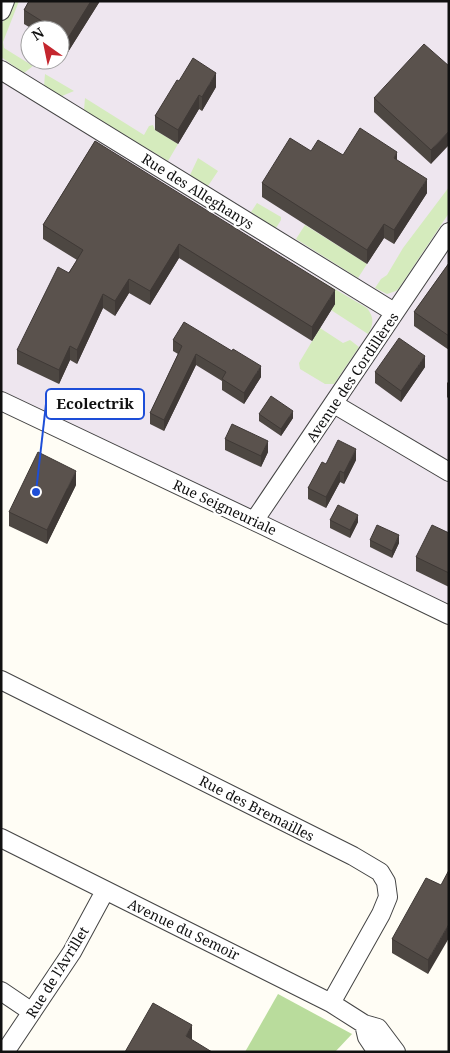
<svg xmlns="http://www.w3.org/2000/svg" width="450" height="1053" viewBox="0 0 450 1053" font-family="'Noto Serif',serif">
  <rect width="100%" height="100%" fill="#fffdf5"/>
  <path fill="#eee6ef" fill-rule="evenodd" d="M5 1H449V615L254 521 1 390V11ZM30 30H60V60H30Z"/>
  <path fill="#d5ebbd" d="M12 1H19L3 42 4 48 33 66 24 73 1 57V26Z
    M45 74 74 91 62 96 44 86Z
    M85 98 144 135 149 126 153 125 155 130 178 144 168 161 84 110Z
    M198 158 218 171 208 186 190 175Z
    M449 187V213L399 288 396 291 387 294 375 288 381 279 387 275 403 248Z
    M257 203 281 217V220L276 228 251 212Z
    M305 225 367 264 358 278 296 239Z
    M277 255 367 308C374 317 374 324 368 334L331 310 335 304Z
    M320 328 343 343 350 340 359 347 334 384H325L300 369 299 363Z"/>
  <path fill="#b9dc9c" d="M278 994 352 1034 335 1052H245Z"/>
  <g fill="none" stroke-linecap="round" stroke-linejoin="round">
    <defs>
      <path id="minor" d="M1 11 5 1
        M1 70 394 312
        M1 401 254 521 449 615
        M334 404 449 472
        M254 521 449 232
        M1 680 353 856 380 872 386 882 388 897 381 914 331 1003
        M1 838 331 1003 364 1024 378 1028 396 1052
        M1 991 32 1012
        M364 1024 367 1037 377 1052
        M5 1052 72 952 105 891"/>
    </defs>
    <use href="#minor" stroke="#444" stroke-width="20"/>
    <use href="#minor" stroke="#fff" stroke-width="18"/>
  </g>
  <path fill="#4d4742" d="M29 1H100L68 52 60 46V30H34L24 24V10Z
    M449 66 431 164 374 112V98Z
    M179 81 216 87 202 111 199 109 178 144 155 130V116Z
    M95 141 335 304 312 341 179 258 150 305 129 293 115 316 103 308 77 364 70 360 59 384 17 364V350L77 260 43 239V225Z
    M311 151 343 155 397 160 427 193 394 244 384 238 367 264 262 197V183Z
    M449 263V350L414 326V312Z
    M173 340 261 377 244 404 222 390V381L196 365 164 431 150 424V413L178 354 173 351Z
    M425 367 401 402 375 383V372Z
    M449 381V399L447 397V383Z
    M259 414 293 418 281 436 259 421Z
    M225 439 268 452 261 467 225 450Z
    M356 460 344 484 340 482 326 508 308 499V488L326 464Z
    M76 485 47 544 9 526V512Z
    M330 520 358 522 350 538 330 528Z
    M449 533V587L416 571V557Z
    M370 540 399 543 392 558 370 547Z
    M441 885 428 974 392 953V939Z"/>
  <path fill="#3f3936" d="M91 1H100L68 52V38Z
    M216 73V87L202 111V97Z
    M199 95V109L178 144V130Z
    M449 131V145L431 164V150Z
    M397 152V166L394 158Z
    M427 179V193L394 244V230Z
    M384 224V238L367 264V250Z
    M179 244V258L150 305V291Z
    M129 279V293L115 316V301Z
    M335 290V304L312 341V327Z
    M103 294V308L77 364V350Z
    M70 346V360L59 384V370Z
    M196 354V365L164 431V420Z
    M425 356V367L401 402V391Z
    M261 366V377L244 404V393Z
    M293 411V418L281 436V429Z
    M268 441V452L261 467V456Z
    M356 449V460L344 484V473Z
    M76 471V485L47 544V530Z
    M340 471V482L326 508V497Z
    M358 515V522L350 538V530Z
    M399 535V543L392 558V551Z
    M449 924V938L428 974V960Z
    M192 1025V1039L186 1051V1036Z"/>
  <path fill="#5a524d" stroke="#3f3936" d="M29 1H91L68 38 60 32V30H56L24 10Z
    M424 44 449 66V131L431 150 374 98Z
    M193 58 216 73 202 97 199 95 178 130 155 116 177 80 179 81Z
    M360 128 397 152 394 158 427 179 394 230 384 224 367 250 262 183 290 138 311 151 318 140 343 155Z
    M95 141 335 290 312 327 179 244 150 291 129 279 115 301 103 294 77 350 70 346 59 370 17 350 58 267 69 273 83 250 43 225Z
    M449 263V336L414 312Z
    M184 322 232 351 233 349 261 366 244 393 222 379 226 372 196 354 164 420 150 413 182 346 173 340Z
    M399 338 425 356 401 391 375 372Z
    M271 396 293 411 281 429 259 414Z
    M232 424 268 441 261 456 225 439Z
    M338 440 356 449 344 473 340 471 326 497 308 488 322 462 326 464Z
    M38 452 76 471 47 530 9 512Z
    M338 505 358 515 350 530 330 520Z
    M377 525 399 535 392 551 370 540Z
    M432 525 449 533V573L416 557Z
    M449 870V924L428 960 392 939 426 878 441 885Z
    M153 1003 192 1025 186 1036 212 1052H125Z"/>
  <g text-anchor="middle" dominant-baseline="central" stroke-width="5" stroke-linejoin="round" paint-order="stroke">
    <g font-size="14" fill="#111" stroke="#fff">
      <text transform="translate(198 191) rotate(32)">Rue des Alleghanys</text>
      <text transform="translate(352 377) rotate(-56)">Avenue des Cordillères</text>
      <text transform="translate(225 507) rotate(25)">Rue Seigneuriale</text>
      <text transform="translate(257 808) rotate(27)">Rue des Bremailles</text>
      <text transform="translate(184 929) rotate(26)">Avenue du Semoir</text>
      <text transform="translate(57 972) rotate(-58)">Rue de l'Avrillet</text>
    </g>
  </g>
  <path fill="none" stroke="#1d4ed8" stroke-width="2" d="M36 492L46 404"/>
  <circle fill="#1d4ed8" stroke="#fff" stroke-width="2" cx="36" cy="492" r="5"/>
  <rect fill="#fff" stroke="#1d4ed8" stroke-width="2" x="46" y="389" width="98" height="30" rx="5"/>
  <g font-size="15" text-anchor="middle" font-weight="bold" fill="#111">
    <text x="95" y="409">Ecolectrik</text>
  </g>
  <rect width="450" height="1053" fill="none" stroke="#111111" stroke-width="5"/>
  <g transform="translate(45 45) rotate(327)"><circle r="24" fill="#ffffff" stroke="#a0a0a0"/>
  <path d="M0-4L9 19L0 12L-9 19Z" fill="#c4262e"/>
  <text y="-8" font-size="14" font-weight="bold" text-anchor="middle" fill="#111111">N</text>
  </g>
</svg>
